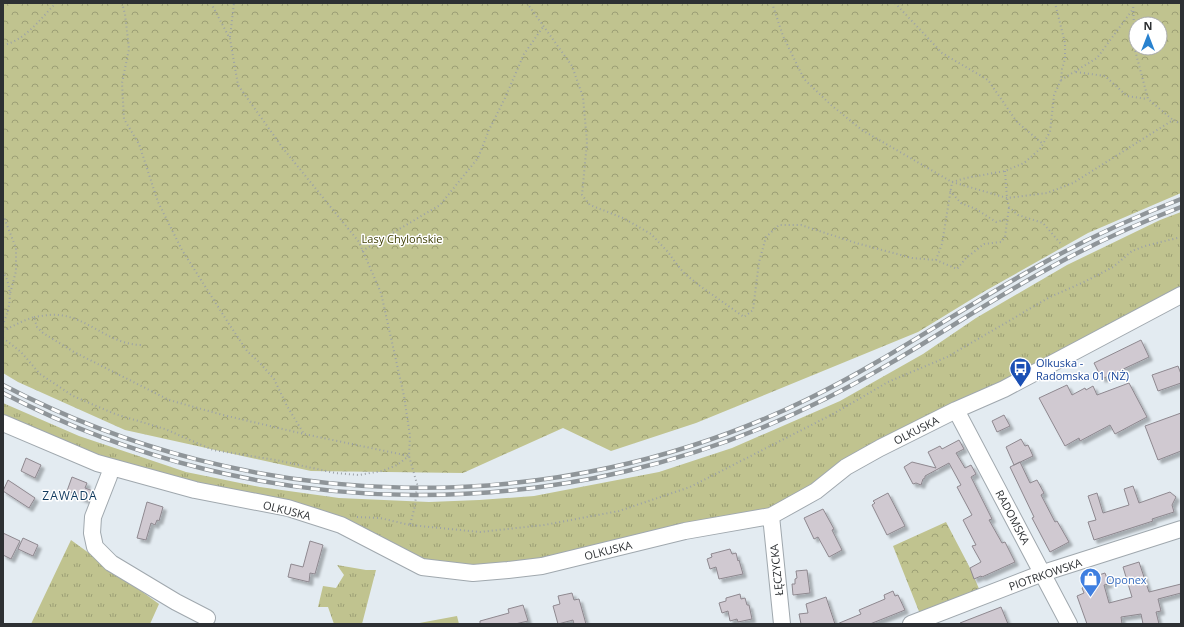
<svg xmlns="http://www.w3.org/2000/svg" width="1184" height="627" viewBox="0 0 1184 627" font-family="'Open Sans',sans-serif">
  <defs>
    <pattern id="grass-tufts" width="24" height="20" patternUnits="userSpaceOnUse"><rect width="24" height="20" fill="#c0c38f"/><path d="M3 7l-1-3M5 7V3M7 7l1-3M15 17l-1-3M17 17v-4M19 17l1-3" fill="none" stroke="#9c9f75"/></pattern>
    <pattern id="forest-crowns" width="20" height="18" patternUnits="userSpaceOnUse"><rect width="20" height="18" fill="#c0c38f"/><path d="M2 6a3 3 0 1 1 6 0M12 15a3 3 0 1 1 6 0" fill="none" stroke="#9c9f75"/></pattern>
    <filter id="shadow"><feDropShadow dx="3.5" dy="3.5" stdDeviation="1" flood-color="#0004"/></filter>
  </defs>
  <rect width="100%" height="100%" fill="#e3ebf1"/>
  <path fill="url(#grass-tufts)" d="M1181 212V289L762 512 490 570 424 560 352 523 117 466 3 421V403L79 436 186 472 260 487 339 498 429 502 479 500 534 496 659 472 732 448 840 401 923 354 976 318 1067 265 1160 220Z
    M71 540 159 604 150 624H31Z
    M337 565 366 570H376L362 624H334L328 607H318L323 586 336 588 344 575Z
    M457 616 459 624H414Z"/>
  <path fill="url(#forest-crowns)" fill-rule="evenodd" d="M3 3H1181V193L1088 233 985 291 918 332 696 423 611 451 563 428 463 473 311 471 125 430 18 382 3 373ZM1136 24H1160V48H1136Z
    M946 522 970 568 980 591 920 614 893 546Z"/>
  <path fill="#d0c9d1" stroke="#8e888f" filter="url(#shadow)" d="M1141 340 1149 357 1102 379 1094 363Z
    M1178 366 1181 374V383L1158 391 1152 375Z
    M1129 383 1147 417 1115 434 1110 425 1080 441 1079 438 1065 446 1039 398 1067 385 1072 395 1085 388 1086 390 1093 386 1097 395Z
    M1181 413V451L1158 460 1145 426Z
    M1004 415 1010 426 997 432 992 421Z
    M1021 439 1025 446 1028 445 1033 456 1014 465 1006 447Z
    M959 440 964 449 956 453 965 468 971 465 976 474 971 477 992 519 989 520 1002 543 1005 542 1015 562 982 577 981 576 974 579 970 568 981 562 972 546 976 545 963 520 972 515 957 487 961 485 949 463 925 476V478L923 479 921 485 916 483 913 484 904 467 912 462 936 468 928 452 940 446 942 449Z
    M26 458 41 465 35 478 21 471Z
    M1020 462 1030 483 1037 480 1044 493 1041 495 1055 522 1057 521 1069 542 1050 552 1032 518 1034 517 1010 467Z
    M72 477 87 483 85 488 93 491 89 501 73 495 74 493 67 491Z
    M8 480 35 498 29 508 3 491Z
    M1133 486 1139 503 1170 492 1176 497 1172 505 1174 512 1152 519 1153 521 1094 540 1088 522 1096 520 1088 496 1097 493 1103 513 1129 505 1124 489Z
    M888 493 905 526 887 535 872 505 875 503 873 501Z
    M147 502 163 507 159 521 157 520 155 525 151 523 146 540 137 538Z
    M823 509 834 529 832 530 842 550 829 557 818 537 814 539 804 518Z
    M3 533 20 541 11 559 3 555Z
    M23 538 38 545 33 556 18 549Z
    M310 541 323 545 315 574 310 573 309 582 288 577 291 564 303 567Z
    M730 549 732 554 736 553 738 561 739 560 743 574 719 579 716 567 710 569 707 559 712 557 711 554Z
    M1139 562 1149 592 1181 584V593L1158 599 1161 611 1156 612 1159 624H1143L1141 614 1121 617 1122 624H1087L1077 596 1084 593 1082 588 1086 586 1083 580 1105 573 1109 584 1104 585 1109 603 1132 597 1123 567Z
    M807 570 810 593 793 595 792 584H795V579L797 578 796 571Z
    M893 591 895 596 898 595 905 610 870 624H837L861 614 859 610 885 599 884 595Z
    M572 593 574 600 579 599 586 624H574L573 620 558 624 553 606 560 604 558 596Z
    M740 594 741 599 745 598 747 605H749L752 619 738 622 737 619 730 621 728 611 722 613 719 603 726 601V598Z
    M826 597 835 624H801L799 614 808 613 806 604Z
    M523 605 528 621 515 624H480V621L509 613 508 609Z
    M1001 607 1008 624H961L960 623Z"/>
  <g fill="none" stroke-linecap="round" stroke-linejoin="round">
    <defs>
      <path id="minor" d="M956 410 1069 624
        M3 423 97 463 195 490 288 508 341 525 422 567 473 573 508 570 542 566 685 531 771 516 816 491 846 467 880 448 956 410 1004 389 1181 295
        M109 476 93 517 92 533 95 547 111 563 176 602 207 618
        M771 516 782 624
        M911 624 1043 573 1181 529"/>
    </defs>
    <use href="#minor" stroke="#a0a8ae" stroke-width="18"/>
    <path stroke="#9ca2a7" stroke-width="2" stroke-dasharray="1 3" stroke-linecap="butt" d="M122 3 125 14 129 49 122 83 124 119 139 144 158 202 182 250 229 324 247 351 259 362 274 379 287 406 304 434
      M211 3 230 39 238 85 282 147 359 242 381 293 404 396 410 436 409 456 417 484 415 506 410 525
      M527 3 572 66 583 97 587 142 582 195 590 205 623 218 651 234 668 252 675 262 684 273 700 286 744 317 753 310 759 262 766 237 779 225H801L856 243 912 258 936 260 957 269 966 258 984 244 1001 242 1005 237 1009 207
      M772 3 783 36 804 79 831 105 862 130 952 182 1007 198 1047 193 1073 183 1173 120 1181 124
      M895 3 942 53 988 80 1017 122 1043 144
      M1133 3 1135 50 1148 99 1173 120
      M230 37 234 3
      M3 45C25 41 41 18 56 3
      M1076 72 1105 76 1127 96 1147 99
      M1061 80 1097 58 1133 9
      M1005 171 1007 198 1009 207 1018 215 1043 223 1061 244
      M950 191 961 203 976 209 996 222 1007 219
      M3 215 16 248V271L10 294
      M362 251 440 205 478 158 489 130 505 98 524 54 543 27
      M936 260 942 244 952 182 966 178 1005 171 1024 163 1040 149 1050 132 1054 95 1061 80 1062 69 1065 59V43L1055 3
      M3 271C13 289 11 306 3 324
      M34 317C42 316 51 314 59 315 89 318 110 345 142 345
      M3 331 23 321 34 317 37 327 43 333 74 352 169 400 223 415 304 434 409 456
      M3 338 21 352 40 374 73 396 115 414 165 429 213 450 276 460 335 473 359 475 382 471 397 465 409 456
      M357 517 380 518 410 525 480 532 544 525 619 511 690 487 831 415 888 382 947 357 1050 297 1084 282 1113 267 1132 251 1145 246 1181 237"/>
    <use href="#minor" stroke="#fff" stroke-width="16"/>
    <defs>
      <path id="rail" d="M3 385C253 516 554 523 808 399 888 360 960 309 1038 266 1084 240 1132 218 1181 199
        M3 393C260 527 567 529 825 399 901 361 970 312 1044 271 1088 246 1134 225 1181 207"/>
    </defs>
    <use href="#rail" stroke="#8f9599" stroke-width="4.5"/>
    <use href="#rail" stroke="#fff" stroke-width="3" stroke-dasharray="9" stroke-linecap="butt"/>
  </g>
  <defs>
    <symbol id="bus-pin" viewBox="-11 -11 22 30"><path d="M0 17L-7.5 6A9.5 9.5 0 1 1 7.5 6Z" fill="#1a4fb4" stroke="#fff"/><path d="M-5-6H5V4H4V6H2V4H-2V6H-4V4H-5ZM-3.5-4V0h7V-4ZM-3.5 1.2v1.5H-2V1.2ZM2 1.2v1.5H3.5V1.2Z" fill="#fff"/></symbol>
    <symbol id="shop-pin" viewBox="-11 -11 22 30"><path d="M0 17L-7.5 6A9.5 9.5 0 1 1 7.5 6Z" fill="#3f7fe0" stroke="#fff"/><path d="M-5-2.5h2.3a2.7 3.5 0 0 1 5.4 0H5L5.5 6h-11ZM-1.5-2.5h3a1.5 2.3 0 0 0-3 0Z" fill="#fff"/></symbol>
  </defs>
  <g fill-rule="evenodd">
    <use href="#bus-pin" x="1008" y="356" width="25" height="34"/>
    <use href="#shop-pin" x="1078" y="566" width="25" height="34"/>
  </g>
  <g text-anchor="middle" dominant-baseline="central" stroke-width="3" stroke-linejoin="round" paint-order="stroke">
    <g font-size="11" fill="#424208" stroke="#fff">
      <text x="402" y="238">Lasy Chylońskie</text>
    </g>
    <g font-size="11" fill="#164399" stroke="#fff" text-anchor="start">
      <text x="1036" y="362">Olkuska -<tspan x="1036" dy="13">Radomska 01 (NŻ)</tspan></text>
    </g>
    <g font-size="11" fill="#2d3033" stroke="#fff">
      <text transform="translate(916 430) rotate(-27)">OLKUSKA</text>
      <text transform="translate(287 510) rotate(14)">OLKUSKA</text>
      <text transform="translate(1013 517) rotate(62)">RADOMSKA</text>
      <text transform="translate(608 550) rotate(-14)">OLKUSKA</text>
      <text transform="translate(776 570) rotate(-96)">ŁĘCZYCKA</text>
      <text transform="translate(1045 574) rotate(-19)">PIOTRKOWSKA</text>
    </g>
    <g font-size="11" fill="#366cbe" stroke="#fff" text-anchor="start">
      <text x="1106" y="579">Oponex</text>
    </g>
    <g font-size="12" letter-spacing="1" fill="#0f395e" stroke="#fff">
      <text x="70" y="495">ZAWADA</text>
    </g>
  </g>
  <rect width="1184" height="627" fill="none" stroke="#2d3033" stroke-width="8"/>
  <g transform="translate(1148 36)"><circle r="19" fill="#ffffff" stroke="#abacad"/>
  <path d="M0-3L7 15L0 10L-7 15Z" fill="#2982cf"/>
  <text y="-6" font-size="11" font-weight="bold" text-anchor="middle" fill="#2d3033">N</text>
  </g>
</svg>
